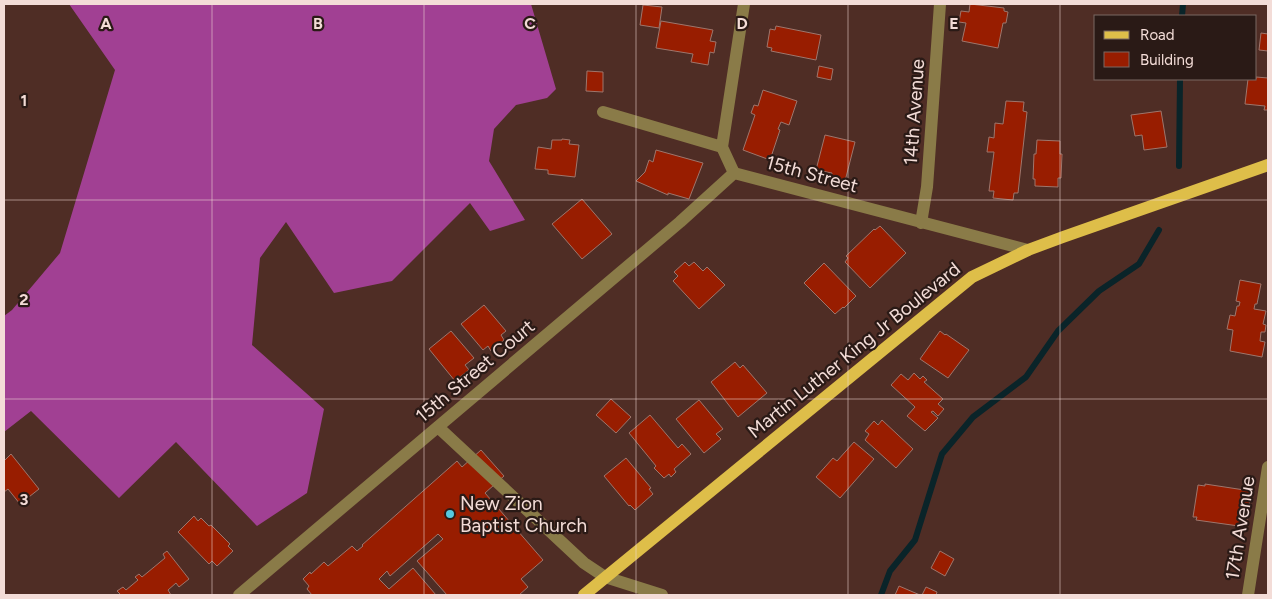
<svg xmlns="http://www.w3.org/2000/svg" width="1272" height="599" viewBox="0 0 1272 599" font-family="Figtree,sans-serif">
  <rect width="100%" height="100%" fill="#4f2d25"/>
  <path fill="#a14093" d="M69 4H531L556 89 547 98 516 105 494 129 489 161 525 220 490 231 470 203 392 281 334 293 286 222 260 258 252 345 324 409 307 493 257 526 176 442 119 498 31 411 4 432V316L12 310 60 253 115 70Z"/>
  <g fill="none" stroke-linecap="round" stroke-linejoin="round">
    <path stroke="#0a2429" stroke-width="6" d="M1182 16 1183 4
      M1179 166 1180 79
      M881 595 890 571 915 540 942 454 973 417 1026 377 1058 331 1099 291 1139 264 1159 230"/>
  </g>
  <path fill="#981d00" stroke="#9e766c" d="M970 4 1004 8V11L1008 12 1006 23H1003L998 48 962 41 966 23 959 22 961 11 969 12Z
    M643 5 662 7 659 28 640 25Z
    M661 21 713 30 710 41 716 42 714 53 710 52 708 65 691 62 693 54 656 48Z
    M776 26 821 35 816 60 771 51 772 48 767 47 770 29 775 30Z
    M1261 33 1268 34V51L1259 50Z
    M819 66 833 69 831 80 817 77Z
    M587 71 603 72V92L586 91Z
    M1256 77 1268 78V110H1264L1265 106 1245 104 1248 79H1256Z
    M763 90 797 101 789 125 781 122 778 129 780 130 770 160 743 150 755 115 751 113 754 105 758 106Z
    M1006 101 1024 102 1023 111 1027 112 1018 193H1014L1013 200 993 198 994 191H989L994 152H987L989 137 994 138 995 123 1003 124Z
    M1161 111 1167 147 1144 150 1142 135 1135 136 1131 115Z
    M825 135 855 142 845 181 831 177 832 173 816 170Z
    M562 139 570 140 569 144 579 145 575 177 548 174V170L535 169 538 147 551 149 552 140H562Z
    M1037 140 1060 141V154H1062L1061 178H1058V187L1035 186V179H1033L1034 154H1036Z
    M656 150 703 163 689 199 668 193V195L636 181 645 172 649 160 653 162Z
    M582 199 612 234 582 259 552 224Z
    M880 226 906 253 870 288 845 262 848 258 846 256 874 229 875 230Z
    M685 262 689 266 694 262 703 271 707 267 725 285 699 309 673 281 678 276 674 272Z
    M824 263 856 296 844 308 843 307 835 314 804 283Z
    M1240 280 1261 284 1257 304H1255L1254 309 1266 311 1263 324 1266 325 1265 332H1261L1260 341 1265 342 1262 357 1230 351 1233 330 1227 329 1230 315 1235 316 1237 306H1239L1240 302 1236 301Z
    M484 305 506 331 501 335 504 340 491 351 488 346 483 350 461 324Z
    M451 331 474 358 465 365 469 370 455 381 429 349Z
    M940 331 945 335 946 334 969 350 948 378 920 359Z
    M735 362 740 368 743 365 767 393 738 417 711 382Z
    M914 373 920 379 923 376 927 380 924 382 943 399 938 404 944 409 938 416 933 411 931 412 938 418 925 431 907 416 915 407 891 385 901 374 908 380Z
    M611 399 631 417 616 433 596 415Z
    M699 400 723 429 716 434 721 439 704 453 676 419Z
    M650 415 678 448 682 444 691 454 674 469 676 472 671 477 669 474 664 478 654 468 656 466 629 433Z
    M882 420 913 449 896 468 865 440 869 434 865 431 874 421 878 425Z
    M854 442 874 459 840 498 816 477 833 458 837 461Z
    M481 450 504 476 485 493 543 560 521 579 528 587 519 595H447L417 561 443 539 438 534 390 576 387 571 379 579 389 589 413 568 436 595H312L307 589 309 586 303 579 310 572 311 574 324 562 328 566 352 546 357 551 363 546 362 545 457 461 462 467Z
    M11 454 39 489 20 504 8 489 4 492V461Z
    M626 458 651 488 649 489 653 494 635 510 630 505 629 506 604 476Z
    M1205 484 1251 491 1246 527 1196 520 1197 517H1193L1198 485 1205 486Z
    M194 516 198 521 201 518 209 526 211 525 230 544 228 546 233 551 217 566 212 561 209 564 178 532Z
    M167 551 189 579 179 587 176 583 168 590 171 595H121L117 591 123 587 126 590 138 580 135 577 139 574 142 577 165 558 163 554Z
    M940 551 954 559 945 576 931 568Z
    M899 586 920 595H895Z
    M926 587 937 592 936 595H922Z"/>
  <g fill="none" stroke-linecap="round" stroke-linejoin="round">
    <path stroke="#8a7b48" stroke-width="12" d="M603 112 722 147 734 173 1028 250
      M722 147 744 4
      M921 223 927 187 940 4
      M438 427 584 563 605 577 662 595
      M239 595 680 222 734 173
      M1248 595 1268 467"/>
    <path stroke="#debe49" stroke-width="12" d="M584 595 972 277 1028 250 1063 237 1268 165"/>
  </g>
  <path fill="none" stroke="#f3dcd7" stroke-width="1" stroke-opacity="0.55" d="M212 4V595M424 4V595M636 4V595M848 4V595M1060 4V595M4 200H1268M4 399H1268"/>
  <circle fill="#56c9e1" stroke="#2a1a16" stroke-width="2" cx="450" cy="514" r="5"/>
  <g text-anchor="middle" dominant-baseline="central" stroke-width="4.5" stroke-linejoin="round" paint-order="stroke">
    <g font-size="19" fill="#f3dcd7" stroke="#2a1a16">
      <text transform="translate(914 112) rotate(-86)">14th Avenue</text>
      <text transform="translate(812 174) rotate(15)">15th Street</text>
      <text transform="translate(854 350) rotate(-39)">Martin Luther King Jr Boulevard</text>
      <text transform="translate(475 371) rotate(-40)">15th Street Court</text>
      <text transform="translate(1240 528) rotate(-81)">17th Avenue</text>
    </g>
    <g font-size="19" fill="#f3dcd7" stroke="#2a1a16" text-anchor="start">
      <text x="460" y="503">New Zion<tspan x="460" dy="22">Baptist Church</tspan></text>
    </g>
  </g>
  <g font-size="16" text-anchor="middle" font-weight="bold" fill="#f3dcd7" stroke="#2a1a16" stroke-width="4.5" stroke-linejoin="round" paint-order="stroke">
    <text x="106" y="29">A</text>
    <text x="318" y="29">B</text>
    <text x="530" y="29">C</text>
    <text x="742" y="29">D</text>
    <text x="954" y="29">E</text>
    <text x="24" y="106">1</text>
    <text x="24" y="305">2</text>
    <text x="24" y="505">3</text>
  </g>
  <rect width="1272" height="599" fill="none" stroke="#f3dcd7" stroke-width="10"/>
  <rect x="1094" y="15" width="162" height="65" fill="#2a1a16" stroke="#7a6863"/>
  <rect x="1104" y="31" width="25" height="8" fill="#debe49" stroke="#7a6863"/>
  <text x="1140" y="40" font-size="15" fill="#f3dcd7">Road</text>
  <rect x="1104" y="52" width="25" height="15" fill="#981d00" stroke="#7a6863"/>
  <text x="1140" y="65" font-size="15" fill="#f3dcd7">Building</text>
</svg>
